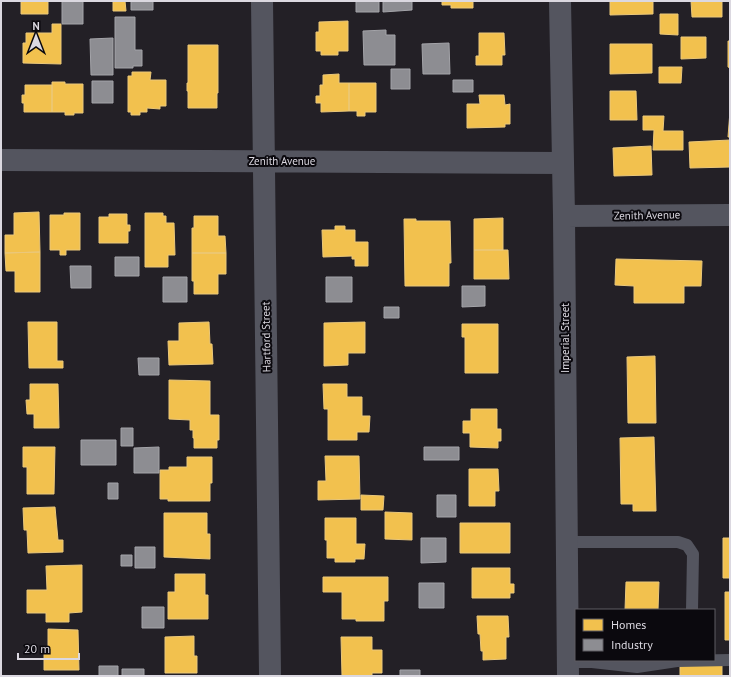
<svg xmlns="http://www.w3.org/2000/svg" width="731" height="677" viewBox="0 0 731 677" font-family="'PT Sans',sans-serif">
  <rect width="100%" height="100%" fill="#232026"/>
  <path fill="#f2c14e" stroke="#ebc87a" d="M21 1H48V14H21Z
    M113 1H125L126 11H113Z
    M442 1H473V8H451V5H442Z
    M610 1H653V14L610 15Z
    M691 1H722V17H692Z
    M660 14H678V35L660 34Z
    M348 21V51H338V55H321V51H316V32H319V22Z
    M52 24H61V64L23 63V43H26V33H52Z
    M479 33H504L505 55H502V65H476V56H479Z
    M681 37H706V58L681 59Z
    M728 41H730V68L728 67Z
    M610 44H652V73L610 74Z
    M188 45H218V93H217V108H188V91H187V83H188Z
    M659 67H682L681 83H659Z
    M132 72H151L150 80H166V106H160V109L147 108V112H140V115H131V112H128V76H132Z
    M339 74V83H349V111L321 112V103H316V96H320V85H323V75Z
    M52 82H65V84H83V113H74V115H65V112H52Z
    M349 83H376V112H365V116H357V111H349Z
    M25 85H52V112H24V103H22V95H25Z
    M610 91H636L637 120H610Z
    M479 95H504L505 105 510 104V124H505V127L467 128V104H480Z
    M730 111V137H728Z
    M643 116H664L663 131H683V150H653L654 130H643Z
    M730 140V167L690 168 689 142Z
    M651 146 652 175 614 176 613 148Z
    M39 212 40 252 5 253V235H14V213Z
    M64 213H80V250H66V255H60V250H50V215H64Z
    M145 213H163V216H166V223H174L175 255H168V267H145Z
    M109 214H127V225H130V231H128V243H99V217H109Z
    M194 216H218V236H225L226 253H192V228H194Z
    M503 218V250H474V219Z
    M404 219H416V221H450L451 263H449V286H405Z
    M335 226H345V230H355V242H368V266H355V259H352V256L323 257 322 230H335Z
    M474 250H508L509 279H474Z
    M40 252V292H15V271H6L5 253Z
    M192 253H226V274H218V294H194V281H192Z
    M616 259 702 261 701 286H684V303H634V286L615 285Z
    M28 322H57V361H63V368H29Z
    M209 322 210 344H212L213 364 169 365 168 341H179V323Z
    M365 322V353H348V365L324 366V323Z
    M462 324H498V373H465V337H462Z
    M655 356 656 423H628L627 357Z
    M169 380 210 381V415H219V440H217V448H194V438H193V430H190V420L169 419Z
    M30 384H58L59 428H34V414H27L26 400H30Z
    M323 384H347V397H362V416H370L369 432H357V440H328V409H324Z
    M471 409H497V429H501V441H498V448L470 447V433H463V421H471Z
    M654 437 656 511H633V504H621L620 438Z
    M23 447H55L54 494H27V467H23Z
    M325 456H359L360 499 318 500V481H326Z
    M187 457H212V483H210V501H168V499H160V470H169V467H187Z
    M469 469H498L499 491H495V506H469Z
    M361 495 384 496 383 510H361Z
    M55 507 58 540H63V552L28 553 27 530H24L23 508Z
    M385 512 412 513V540L385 539Z
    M164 513H207V534H210V559L164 557Z
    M325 518H356V544H365L364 559H355V562H335V558H327V540H325Z
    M460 523H510V553H460Z
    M723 538H730V578H723Z
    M82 565V612L69 613V622H46V613H27V590H47L46 566Z
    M472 568H510V584H514V593H510V598H472Z
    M175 574H205V595H208V619H168V592H175Z
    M323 577H388V601H384V621H356V619H342V592H323Z
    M626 582H659L658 610H625Z
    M725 592H730V640H725Z
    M477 616H508L509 637H506V659L483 660V651H481L480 634H478Z
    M48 629 78 630 79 670H44V651H48Z
    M194 636V656H197V673H165V637Z
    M341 637H372V650H382V673H372V676H342Z
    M680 663H722V676H680Z"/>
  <path fill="#8d8d92" stroke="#a4a4a9" d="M62 1H83V24H62Z
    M131 1H153V10H131Z
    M356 1H379V12H356Z
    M383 1H412V10L383 12Z
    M115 17H135V50H142V66H133V68H115Z
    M386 30V35H395V65H364L363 31Z
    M113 38V75H91L90 39Z
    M449 43 450 74H423L422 44Z
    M391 69H410V89H391Z
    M453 80H473V92H453Z
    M92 81H113V103H92Z
    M115 257H139V276H115Z
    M70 266H91V288H71Z
    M163 277H187V302H163Z
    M326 277H352V302H326Z
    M462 286H485V306L462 307Z
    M384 307H399V318H384Z
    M138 358H159V375H139Z
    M121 428H133V446H121Z
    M81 440H116V465H81Z
    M159 447V473H134V448Z
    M424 447H459V460H424Z
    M108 483H118V499H108Z
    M437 495H456V517H437Z
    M421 538H446V562L421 563Z
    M135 547H155V568H135Z
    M121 555H132V566H121Z
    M419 583H444V608H419Z
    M142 607H164V628H142Z
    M99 666H118V676H99Z
    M122 669H144V676H122Z
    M400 670H420V676H400Z"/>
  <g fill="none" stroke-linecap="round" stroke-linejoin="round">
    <path stroke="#54555f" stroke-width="12" d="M566 542H678L687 545 693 554 692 610
      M568 662H592L637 667 677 661 730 660"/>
    <path stroke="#54555f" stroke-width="22" d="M262 1 270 674
      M560 1 564 216 568 676
      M1 160 562 163
      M564 216 730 215"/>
  </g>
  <g text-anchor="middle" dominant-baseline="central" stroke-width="4" stroke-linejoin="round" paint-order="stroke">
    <g font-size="11" fill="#dbd8e0" stroke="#0b090e">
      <text x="282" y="161">Zenith Avenue</text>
      <text transform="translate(647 215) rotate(-1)">Zenith Avenue</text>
      <text transform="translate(266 337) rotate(-91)">Hartford Street</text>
      <text transform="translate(565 338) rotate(-90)">Imperial Street</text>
    </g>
  </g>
  <rect width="731" height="677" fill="none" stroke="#dbd8e0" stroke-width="4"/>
  <rect x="575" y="609" width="140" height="52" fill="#0b090e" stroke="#5e5c62"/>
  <rect x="583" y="619" width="20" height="12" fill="#f2c14e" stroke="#5e5c62"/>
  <text x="611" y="629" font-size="12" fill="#dbd8e0">Homes</text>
  <rect x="583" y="639" width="20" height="12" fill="#8d8d92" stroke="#5e5c62"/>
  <text x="611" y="649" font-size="12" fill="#dbd8e0">Industry</text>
  <g transform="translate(36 36)" stroke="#0b090e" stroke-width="3" paint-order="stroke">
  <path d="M0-3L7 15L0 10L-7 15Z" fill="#dbd8e0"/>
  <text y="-6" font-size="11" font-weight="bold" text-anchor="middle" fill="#dbd8e0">N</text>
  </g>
  <path d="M18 653v6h61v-6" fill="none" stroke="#dbd8e0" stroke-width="2"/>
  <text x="24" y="653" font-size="12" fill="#dbd8e0" stroke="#0b090e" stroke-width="3" paint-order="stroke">20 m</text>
</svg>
